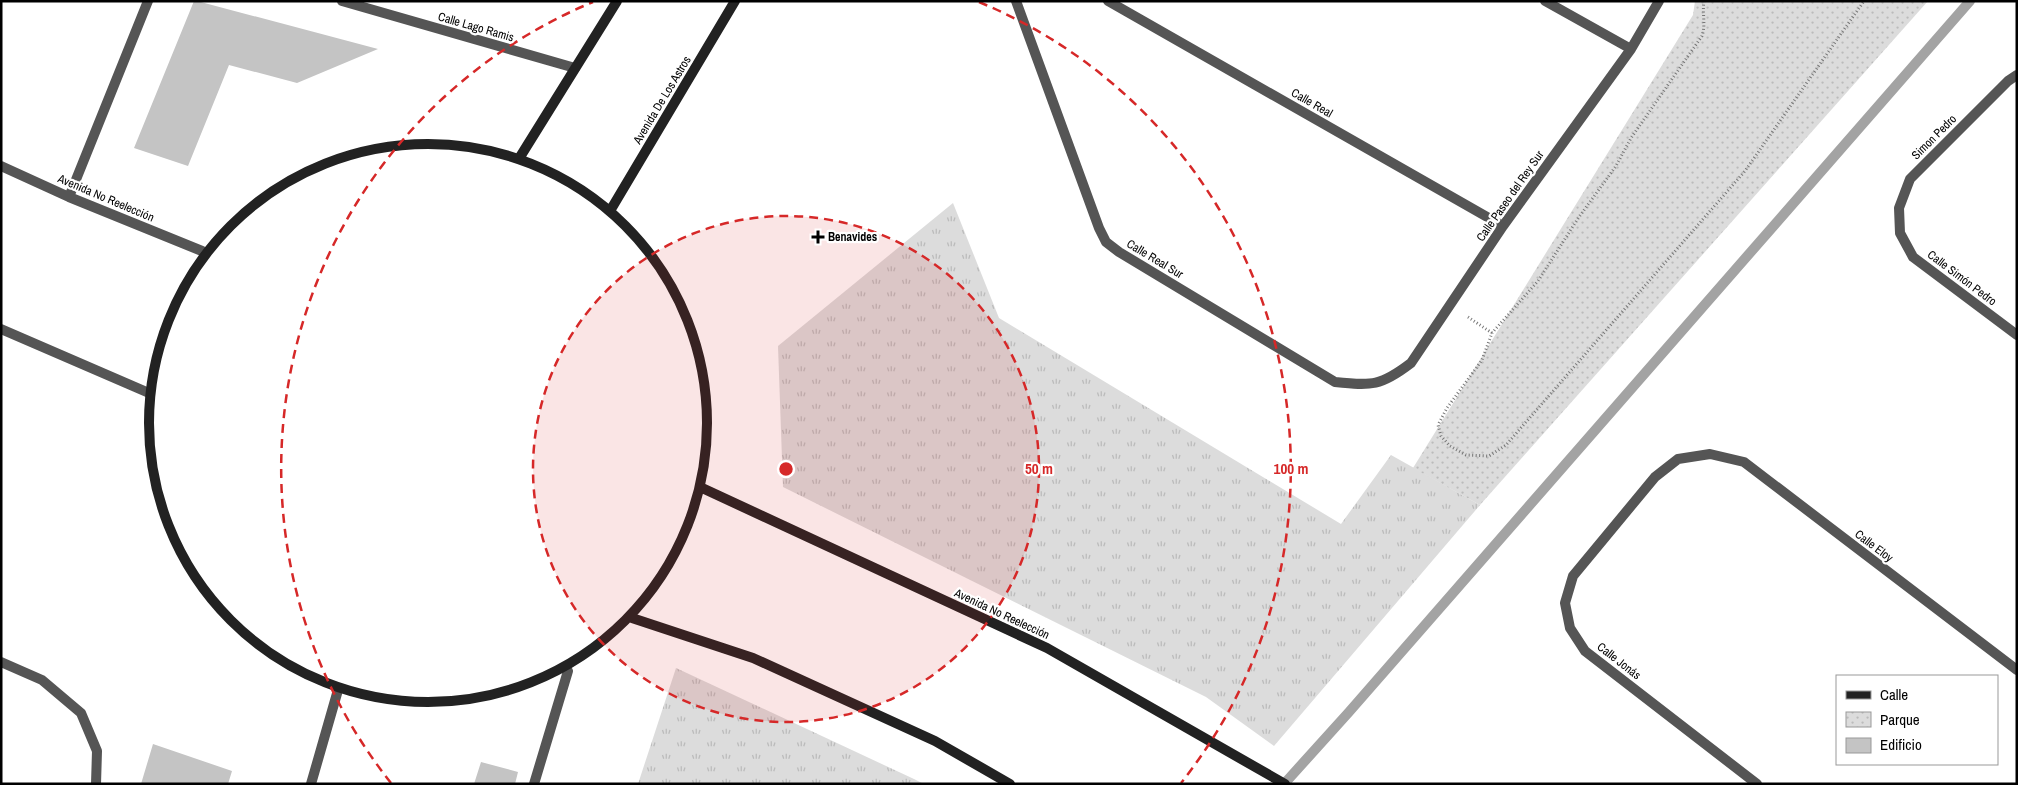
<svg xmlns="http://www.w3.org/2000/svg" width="2018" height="785" viewBox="0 0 2018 785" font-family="'Archivo Narrow',sans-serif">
  <defs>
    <pattern id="grass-tufts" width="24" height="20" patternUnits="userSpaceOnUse" patternTransform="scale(1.25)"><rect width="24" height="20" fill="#dcdcdc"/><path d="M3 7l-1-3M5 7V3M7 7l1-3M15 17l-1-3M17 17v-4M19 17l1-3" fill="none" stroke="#bbb"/></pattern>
    <pattern id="park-dots" width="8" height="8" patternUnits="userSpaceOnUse" patternTransform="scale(1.25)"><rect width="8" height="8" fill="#dcdcdc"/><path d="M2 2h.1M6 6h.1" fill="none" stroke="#bbb" stroke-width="1.8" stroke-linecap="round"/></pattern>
  </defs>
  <rect width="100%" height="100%" fill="#fff"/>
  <path fill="url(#grass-tufts)" d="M953 203 999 318 1341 524 1391 455 1480 505 1274 746 1206 697 783 487 778 346Z
    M676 668 914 779 924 784H638Z"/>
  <path fill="url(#park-dots)" d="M1695 1H1928L1480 505 1413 468 1693 15Z"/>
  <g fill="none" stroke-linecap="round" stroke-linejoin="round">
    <path stroke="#a3a3a3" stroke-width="10" d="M1284 784 1349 712 1970 1"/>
  </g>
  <path fill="#c4c4c4" d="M194 1H197L378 49 297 83 229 65 188 166 134 148Z
    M153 744 232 771 228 784H141Z
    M481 762 518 772 515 784H474Z"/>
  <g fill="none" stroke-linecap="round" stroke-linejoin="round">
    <path stroke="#777" stroke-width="3" stroke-dasharray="1 2.5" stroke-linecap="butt" d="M1704 1C1702 14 1706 24 1702 36L1631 138 1616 166 1579 217 1538 281 1492 333 1482 360 1447 408 1438 425 1441 436 1450 446 1466 455 1489 456 1506 445 1745 171 1864 1
      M1468 317 1492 333"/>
    <path stroke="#555" stroke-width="10" d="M534 784 568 671"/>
    <path stroke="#555" stroke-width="10" d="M342 1 575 68
      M1016 1 1099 228 1106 242 1119 252 1335 382C1372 386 1381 386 1411 363L1503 226 1631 49 1659 1
      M1108 1 1503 226
      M1545 1 1631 49
      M2017 75 2008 81 1910 179 1899 208 1900 233 1913 257 2017 335
      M1 166 69 197 202 251
      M69 197 148 1
      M1 329 149 393
      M1 662 42 680 81 713 97 751 96 784
      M1757 784 1585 651 1570 628 1565 603 1573 576 1655 477 1678 459 1710 454 1744 462 2017 670"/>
    <path stroke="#555" stroke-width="10" d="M311 784 338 690"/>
    <path stroke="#222" stroke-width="10" d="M149 423a279 279 0 1 1 558 0a279 279 0 1 1-558 0Z
      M520 157 617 1
      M610 211 735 1
      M700 487 1047 648 1285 784
      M632 618 753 658 935 741 1010 784"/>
  </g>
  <circle cx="786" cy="469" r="253" fill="#d62828" fill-opacity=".12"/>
  <g fill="none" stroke="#d62828" stroke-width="2.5" stroke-dasharray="9 6">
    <circle cx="786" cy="469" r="253"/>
    <path d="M391 783A505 505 0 0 1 593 2M979 2A505 505 0 0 1 1181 783"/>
  </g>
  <path fill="#000" stroke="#fff" stroke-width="2" d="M815.5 229.5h5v5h5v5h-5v5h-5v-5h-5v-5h5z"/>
  <g text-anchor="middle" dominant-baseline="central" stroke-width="4.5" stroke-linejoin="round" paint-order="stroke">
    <g font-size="12" fill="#000" stroke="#fff">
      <text transform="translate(476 27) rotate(16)">Calle Lago Ramis</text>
      <text transform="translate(662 100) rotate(-59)">Avenida De Los Astros</text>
      <text transform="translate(1312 103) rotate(30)">Calle Real</text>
      <text transform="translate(1934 137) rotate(-45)">Simon Pedro</text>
      <text transform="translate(1510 196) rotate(-55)">Calle Paseo del Rey Sur</text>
      <text transform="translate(106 198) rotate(23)">Avenida No Reelección</text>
      <text transform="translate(1155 259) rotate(31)">Calle Real Sur</text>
      <text transform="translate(1962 278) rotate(37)">Calle Simón Pedro</text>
      <text transform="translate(1874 546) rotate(37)">Calle Eloy</text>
      <text transform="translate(1002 614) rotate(25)">Avenida No Reelección</text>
      <text transform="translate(1619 661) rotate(38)">Calle Jonás</text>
    </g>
    <g font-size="12" font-weight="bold" fill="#000" stroke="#fff" text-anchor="start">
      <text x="828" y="237">Benavides</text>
    </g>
  </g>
  <circle cx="786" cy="469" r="8" fill="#d62828" stroke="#fff" stroke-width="2.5"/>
  <g font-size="15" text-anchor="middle" font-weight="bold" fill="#d62828" stroke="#fff" stroke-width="4.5" stroke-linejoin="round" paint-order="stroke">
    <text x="1039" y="474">50 m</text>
    <text x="1291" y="474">100 m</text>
  </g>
  <rect width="2018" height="785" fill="none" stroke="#000000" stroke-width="5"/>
  <rect x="1836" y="675" width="162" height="90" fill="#ffffff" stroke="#999999"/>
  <rect x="1846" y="691" width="25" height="8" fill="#222222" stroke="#999999"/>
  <text x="1880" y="700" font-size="15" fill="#000000">Calle</text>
  <rect x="1846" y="712" width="25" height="15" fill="url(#park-dots)" stroke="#999999"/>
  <text x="1880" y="725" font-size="15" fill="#000000">Parque</text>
  <rect x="1846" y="738" width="25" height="15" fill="#c4c4c4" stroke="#999999"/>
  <text x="1880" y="750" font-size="15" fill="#000000">Edificio</text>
</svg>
